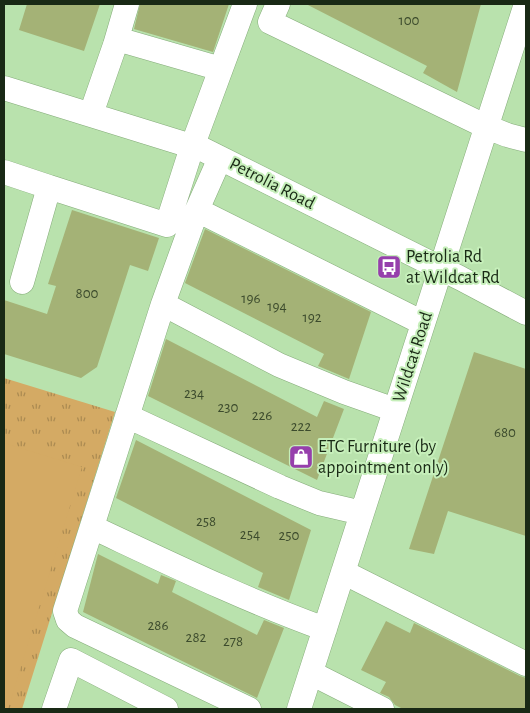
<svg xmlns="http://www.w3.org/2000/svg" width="530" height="713" viewBox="0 0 530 713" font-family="'Alegreya Sans',sans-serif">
  <defs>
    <pattern id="grass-tufts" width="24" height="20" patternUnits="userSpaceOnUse" patternTransform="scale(1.25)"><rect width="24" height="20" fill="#d4aa64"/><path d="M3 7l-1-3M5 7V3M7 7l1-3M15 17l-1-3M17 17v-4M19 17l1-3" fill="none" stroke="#ab8a51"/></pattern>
  </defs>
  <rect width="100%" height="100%" fill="#b9e2ad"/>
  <path fill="url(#grass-tufts)" d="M4 378 115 412 22 709H4Z"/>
  <path fill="#d4aa64" d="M4 443 82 467 8 709H4Z"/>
  <path fill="#a4b276" d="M27 4H100L84 51 19 30Z
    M140 4H229L213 52 134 29Z
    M306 4H481L457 92 423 73 427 66Z
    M72 210 159 238 148 271 130 265 97 367 81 378 4 354V300L47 314 56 286 48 284Z
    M205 229 371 312 349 379 318 366 324 354 185 283Z
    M166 339 317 417 324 401 344 409 317 480 148 396Z
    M474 352 526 369V536L448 511 434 554 409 549Z
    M136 440 311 530 289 600 258 587 263 573 116 498Z
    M98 554 158 584 161 575 176 581 172 592 257 635 264 620 284 628 257 698 83 612Z
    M386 621 410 633 414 623 520 676 526 678V709H403L395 705 389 697 380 693 386 682 361 670Z"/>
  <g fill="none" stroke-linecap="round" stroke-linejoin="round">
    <defs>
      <path id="minor" d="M278 4 270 22 487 127 507 135 526 140
        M117 39 221 69
        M4 88 204 150 460 278 526 313
        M91 114 115 45 127 4
        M220 158 197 210 163 304 65 611 68 620 75 626 249 709
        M4 172 49 187
        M197 210 423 323
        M22 282 49 187 167 225 192 147 245 4
        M163 304 279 365 344 392 395 410
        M127 416 280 487 319 503 362 513
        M92 527C169 563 245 600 325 629
        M343 572 526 664
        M311 673 382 709
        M54 709 71 660 166 709
        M299 709 526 4"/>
    </defs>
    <use href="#minor" stroke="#85ac7a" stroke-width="25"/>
    <use href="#minor" stroke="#fff" stroke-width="24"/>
  </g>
  <defs>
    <symbol id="bus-square" viewBox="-11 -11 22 22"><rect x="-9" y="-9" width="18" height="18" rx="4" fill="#963fac" stroke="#c6efba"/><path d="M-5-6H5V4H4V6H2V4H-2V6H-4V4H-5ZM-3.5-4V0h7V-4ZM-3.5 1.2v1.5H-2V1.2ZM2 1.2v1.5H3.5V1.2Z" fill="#fff"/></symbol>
    <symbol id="shop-square" viewBox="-11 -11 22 22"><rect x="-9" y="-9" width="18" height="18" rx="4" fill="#963fac" stroke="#c6efba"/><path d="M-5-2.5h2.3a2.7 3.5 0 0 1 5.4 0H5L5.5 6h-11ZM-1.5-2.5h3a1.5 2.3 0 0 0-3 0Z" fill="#fff"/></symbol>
  </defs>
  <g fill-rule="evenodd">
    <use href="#bus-square" x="375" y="253" width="28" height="28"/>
    <use href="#shop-square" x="287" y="443" width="28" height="28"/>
  </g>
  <g text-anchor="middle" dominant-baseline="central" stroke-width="4" stroke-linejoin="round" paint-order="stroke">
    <g font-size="15" fill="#3c4b2d">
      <text x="409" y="20">100</text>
      <text x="87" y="293">800</text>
      <text x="251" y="298">196</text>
      <text x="277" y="306">194</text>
      <text x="312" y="317">192</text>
      <text x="194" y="393">234</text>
      <text x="228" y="407">230</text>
      <text x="262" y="415">226</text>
      <text x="301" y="426">222</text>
      <text x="505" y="432">680</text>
      <text x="206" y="521">258</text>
      <text x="250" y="534">254</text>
      <text x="289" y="535">250</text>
      <text x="158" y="625">286</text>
      <text x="196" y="637">282</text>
      <text x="233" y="641">278</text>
    </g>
    <g font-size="18" fill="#192915" stroke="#c6efba">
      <text transform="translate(272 184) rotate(27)">Petrolia Road</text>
      <text transform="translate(413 357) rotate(-72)">Wildcat Road</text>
    </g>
    <g font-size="18" fill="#192915" stroke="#c6efba" text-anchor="start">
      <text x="406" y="257">Petrolia Rd<tspan x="406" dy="21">at Wildcat Rd</tspan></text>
      <text x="318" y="447">ETC Furniture (by<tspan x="318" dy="21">appointment only)</tspan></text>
    </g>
  </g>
  <rect width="530" height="713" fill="none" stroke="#192915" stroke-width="10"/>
</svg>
